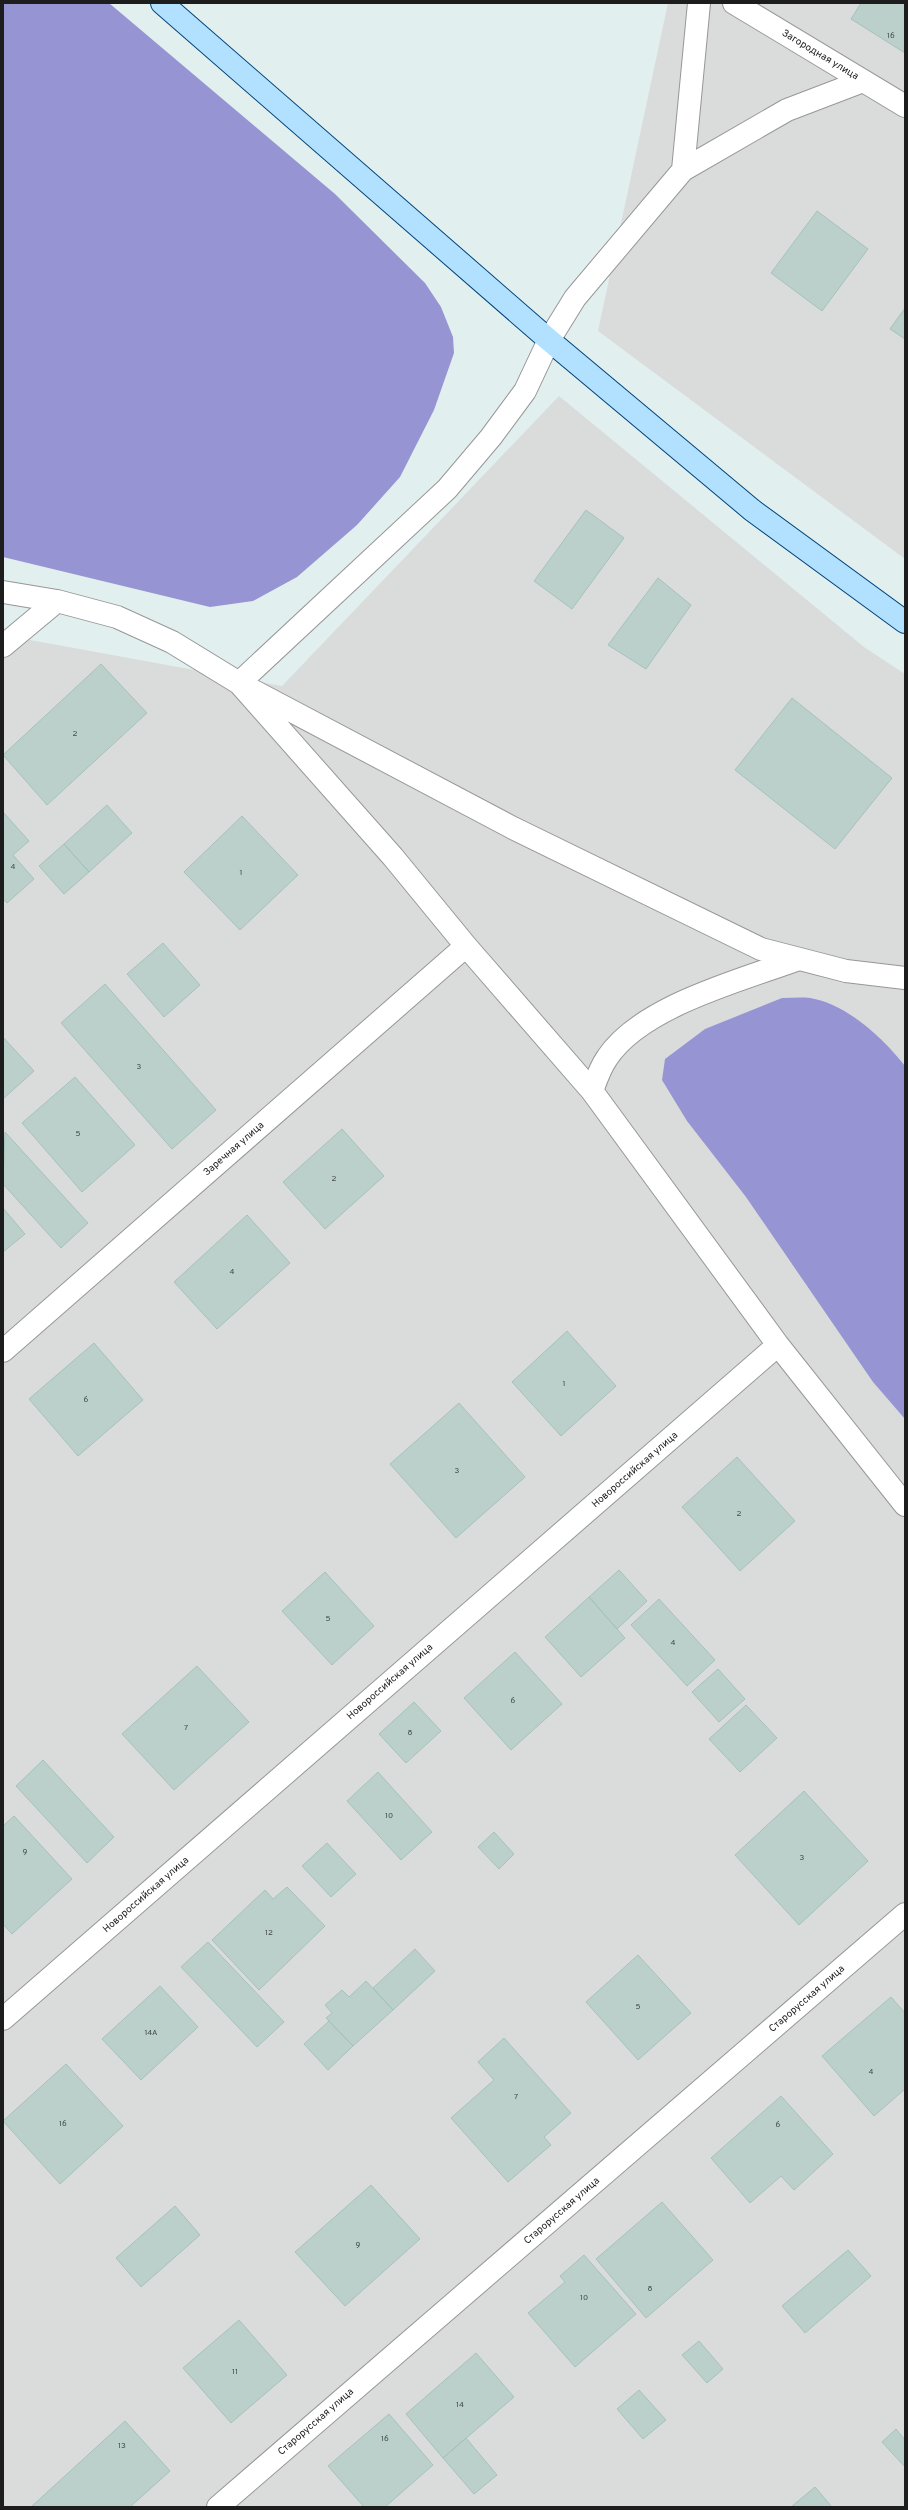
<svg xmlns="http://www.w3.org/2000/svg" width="908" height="2510" viewBox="0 0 908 2510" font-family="Overpass,sans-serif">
  <rect width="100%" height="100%" fill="#e2efef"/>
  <path fill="#dadcdb" d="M668 3H905V559L598 331Z
    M559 396 864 647 905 674V2507H3V635L282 686Z"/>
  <path fill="#9694d2" d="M3 3H109L335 194 425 283 441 307 453 337 454 353 434 410 400 477 357 525 297 577 253 601 210 607 3 557Z
    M782 998C791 998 801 997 810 998 847 1004 883 1038 905 1066V1419L873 1382 746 1197 687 1121 662 1080 665 1059 705 1029Z"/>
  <path fill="#bbd0cb" stroke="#a4c2bb" d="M861 3H905V53L851 19Z
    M817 211 868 249 822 311 771 273Z
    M905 308V339L890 329Z
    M586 510 624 538 572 609 534 581Z
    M658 578 691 605 646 669 608 645Z
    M101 664 147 713 47 805 3 755Z
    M792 698 892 778 835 849 735 770Z
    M107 805 132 833 89 872 64 844Z
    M3 812 29 841 13 855 34 879 7 903 3 899Z
    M242 816 298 875 240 930 184 872Z
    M64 844 89 872 64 894 39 866Z
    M163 943 200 985 164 1017 127 974Z
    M105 984 216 1110 172 1149 61 1023Z
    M3 1037 34 1071 3 1099Z
    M75 1077 135 1145 82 1192 22 1123Z
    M342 1129 384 1176 325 1229 283 1182Z
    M5 1132 88 1223 61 1248 3 1184Z
    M3 1208 25 1234 3 1252Z
    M247 1215 290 1263 217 1329 174 1282Z
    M567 1331 616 1386 561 1436 512 1382Z
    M94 1343 143 1400 78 1456 29 1399Z
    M459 1403 525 1477 456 1538 390 1464Z
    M737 1457 795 1521 740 1571 682 1507Z
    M619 1570 647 1601 617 1629 589 1597Z
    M325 1572 374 1626 332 1665 282 1611Z
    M589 1597 625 1638 581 1677 545 1637Z
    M659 1599 715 1660 687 1686 631 1625Z
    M515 1652 562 1704 511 1750 464 1698Z
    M197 1666 249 1722 174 1790 122 1734Z
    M718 1669 745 1699 719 1722 692 1692Z
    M414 1702 441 1731 406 1763 379 1734Z
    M746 1705 777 1738 740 1772 709 1739Z
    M43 1760 114 1837 87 1863 16 1786Z
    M378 1772 432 1832 401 1860 347 1801Z
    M804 1791 868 1861 799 1925 735 1855Z
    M14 1816 72 1879 12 1934 3 1924V1826Z
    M494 1832 514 1854 499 1869 478 1847Z
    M327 1843 356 1874 331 1897 302 1866Z
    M287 1887 325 1926 259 1990 212 1940 265 1890 273 1899Z
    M208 1942 284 2022 257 2047 181 1967Z
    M415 1949 435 1971 393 2010 373 1988Z
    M638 1955 691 2013 638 2060 586 2002Z
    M366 1981 393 2010 353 2046 326 2018 332 2013 325 2005 342 1990 349 1997Z
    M160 1986 198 2027 141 2080 102 2039Z
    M891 1997 905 2013V2089L874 2116 822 2056Z
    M329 2021 353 2046 328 2070 304 2044Z
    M504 2038 571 2113 544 2137 551 2145 508 2182 451 2118 494 2080 478 2062Z
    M66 2064 123 2126 60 2184 3 2121Z
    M781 2096 833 2154 794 2190 781 2176 750 2203 711 2158Z
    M371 2185 420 2239 345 2306 295 2252Z
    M662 2202 713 2260 646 2318 596 2259Z
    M175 2206 200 2235 141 2287 116 2258Z
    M848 2250 871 2276 805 2333 782 2306Z
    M584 2255 636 2314 575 2367 528 2313 565 2282 560 2276Z
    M239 2320 287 2375 231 2423 183 2368Z
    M699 2341 723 2369 707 2383 682 2355Z
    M476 2353 514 2397 443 2458 406 2414Z
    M639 2390 666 2420 643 2439 617 2409Z
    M389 2414 433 2465 385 2507H364L328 2466Z
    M125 2421 170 2471 130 2507H31Z
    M896 2429 905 2440V2467L882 2442Z
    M466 2438 497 2475 474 2494 443 2458Z
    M815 2487 832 2507H791Z"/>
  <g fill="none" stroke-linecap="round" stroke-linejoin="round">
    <defs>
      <path id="lane" d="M683 170 699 3
        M239 683 447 489 491 437 525 391 549 340 575 298 683 170 787 110 863 81"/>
      <path id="street" d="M734 3 905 106
        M3 592 57 601 117 617 172 642 239 683 393 857 466 946 592 1091 778 1345 905 1505
        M3 646 57 601
        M250 689 513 828 761 949 846 971 905 978
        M592 1091C596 1080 600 1068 607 1058 641 1006 742 980 799 959
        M3 1351 466 946
        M3 2019 778 1345
        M218 2507 905 1914"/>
      <path id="secondary" d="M162 3 549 340 752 510 905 622"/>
    </defs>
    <use href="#lane" stroke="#979797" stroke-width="24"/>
    <use href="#street" stroke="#979797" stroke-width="24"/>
    <use href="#secondary" stroke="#004479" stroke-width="24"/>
    <use href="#lane" stroke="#fff" stroke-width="22"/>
    <use href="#street" stroke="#fff" stroke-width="22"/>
    <use href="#secondary" stroke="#b1e1fe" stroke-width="22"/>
  </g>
  <g text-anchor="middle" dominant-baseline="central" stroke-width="3" stroke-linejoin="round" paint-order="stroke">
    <g font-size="8" fill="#444a48">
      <text x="891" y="36">16</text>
      <text x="75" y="734">2</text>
      <text x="13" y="867">4</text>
      <text x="241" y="873">1</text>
      <text x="139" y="1067">3</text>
      <text x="78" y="1134">5</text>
      <text x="334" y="1179">2</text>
      <text x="232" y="1272">4</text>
      <text x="564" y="1384">1</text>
      <text x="86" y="1400">6</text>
      <text x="457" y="1471">3</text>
      <text x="739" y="1514">2</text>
      <text x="328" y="1619">5</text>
      <text x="673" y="1643">4</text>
      <text x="513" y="1701">6</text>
      <text x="186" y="1728">7</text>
      <text x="410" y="1733">8</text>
      <text x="389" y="1816">10</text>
      <text x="25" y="1852">9</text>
      <text x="802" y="1858">3</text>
      <text x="269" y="1933">12</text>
      <text x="638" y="2007">5</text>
      <text x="151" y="2033">14А</text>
      <text x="871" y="2072">4</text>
      <text x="516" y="2097">7</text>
      <text x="63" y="2124">16</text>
      <text x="778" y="2125">6</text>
      <text x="358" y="2245">9</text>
      <text x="650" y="2289">8</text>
      <text x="584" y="2298">10</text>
      <text x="235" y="2372">11</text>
      <text x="460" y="2405">14</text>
      <text x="385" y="2439">16</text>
      <text x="122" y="2446">13</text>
    </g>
    <g font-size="10" fill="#1d1d1d" stroke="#fff">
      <text transform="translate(820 55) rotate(31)">Загородная улица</text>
      <text transform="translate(234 1149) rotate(-41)">Заречная улица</text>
      <text transform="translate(635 1470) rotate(-41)">Новороссийская улица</text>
      <text transform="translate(390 1682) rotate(-41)">Новороссийская улица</text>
      <text transform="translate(146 1895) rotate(-41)">Новороссийская улица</text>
      <text transform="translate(807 1999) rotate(-41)">Старорусская улица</text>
      <text transform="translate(562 2211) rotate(-41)">Старорусская улица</text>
      <text transform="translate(316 2422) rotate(-41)">Старорусская улица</text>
    </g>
  </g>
  <rect width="908" height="2510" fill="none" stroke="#1d1d1d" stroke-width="8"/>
</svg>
